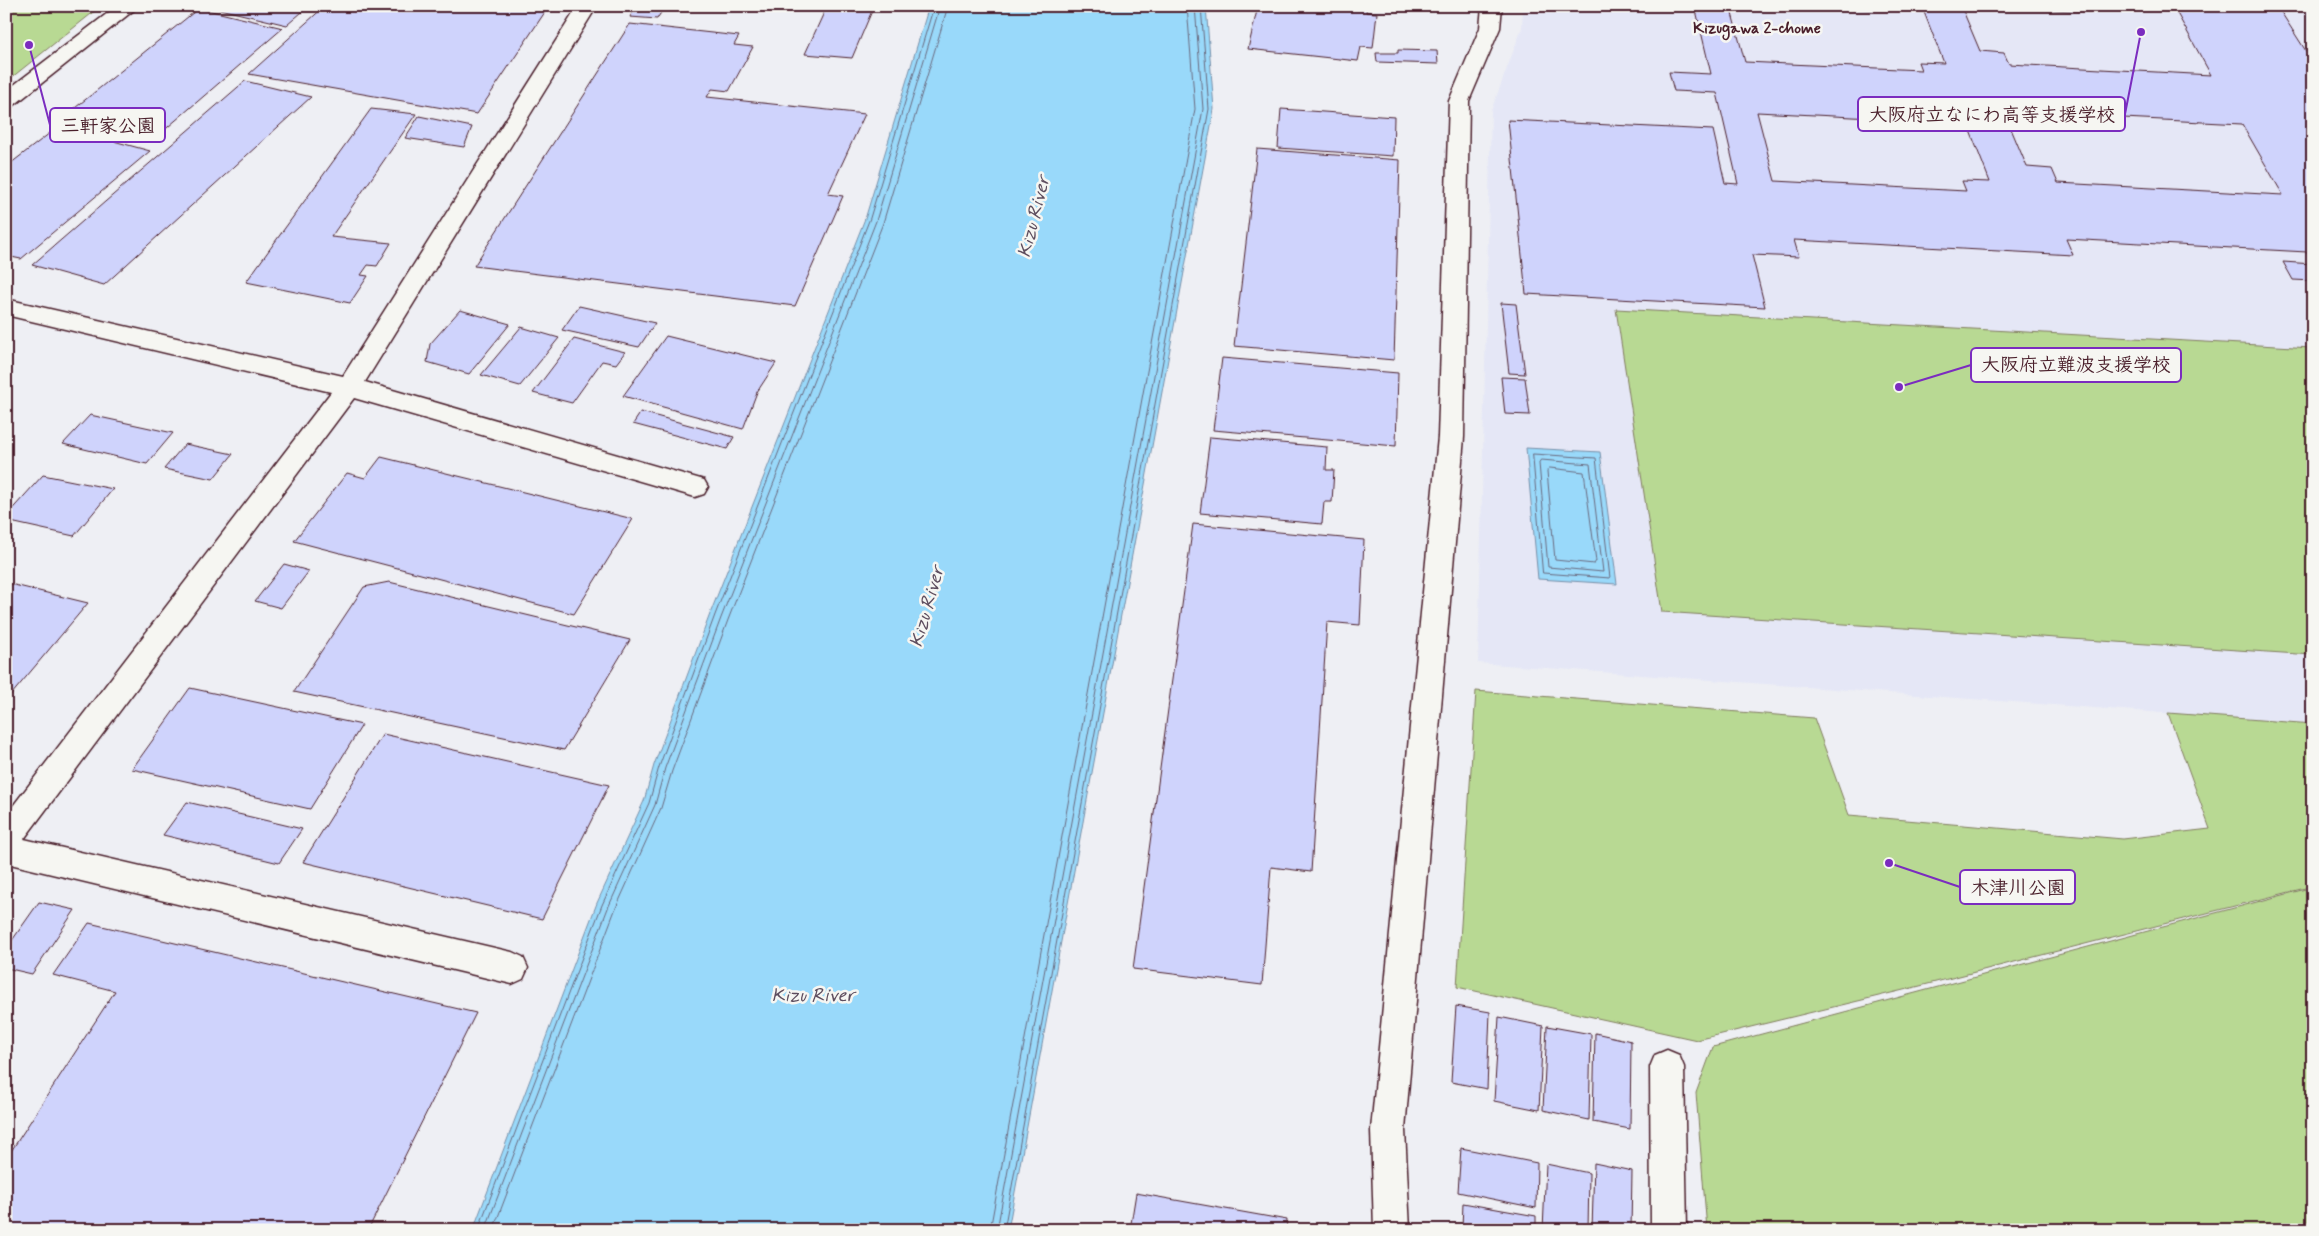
<svg xmlns="http://www.w3.org/2000/svg" width="2319" height="1236" viewBox="0 0 2319 1236" font-family="Mynerve,'Klee One',sans-serif">
  <rect width="100%" height="100%" fill="#eeeff4"/>
  <filter id="ink" filterUnits="userSpaceOnUse"><feTurbulence type="fractalNoise" baseFrequency=".02" numOctaves="2"/><feDisplacementMap in="SourceGraphic" scale="10" xChannelSelector="R" yChannelSelector="G"/><feConvolveMatrix kernelMatrix="1 2 1 2 8 2 1 2 1" color-interpolation-filters="sRGB"/></filter>
  <g filter="url(#ink)">
    <path fill="#e5e7f6" d="M1523 6H2313V724L1478 663 1491 111 1522 28Z"/>
    <path fill="#b8d993" stroke="#817c5f" d="M6 6H101L6 82Z
      M1616 309 2312 348 2313 655 1662 612Z
      M1476 691 1814 718 1849 815 2123 839 2210 829 2168 713 2313 724V886L1920 986 1697 1040 1457 987Z
      M2313 887V1230H1707L1696 1093 1713 1047Z"/>
    <path fill="#99d9fa" stroke="#798fa7" d="M929 6H1206L1214 109 1008 1230H473L597 903 644 801 654 765 710 614 866 216Z
      M1526 448 1600 452 1617 584 1538 579Z"/>
    <g fill="none" stroke-linecap="round" stroke-linejoin="round">
      <path stroke="#6a697e" stroke-width="1" d="M1533 454 1596 458 1610 578 1543 573Z
        M1541 460 1590 464 1603 572 1548 567 1539 463Z
        M1550 468 1584 472 1596 561 1594 564 1555 560 1547 471Z
        M478 1230 602 905 649 803 659 767 715 615 870 218 934 6
        M485 1230 608 908 655 805 665 768 721 618 876 221 940 6
        M493 1230 615 910 661 808 672 771 728 620 883 223 948 6
        M990 1230 1195 109 1187 6
        M997 1230 1203 109 1195 6
        M1004 1230 1209 109 1201 6"/>
    </g>
    <path fill="#cfd3fc" stroke="#4a1f2b" fill-rule="evenodd" d="M207 6H309L287 25Z
      M325 6H549L477 114 249 74Z
      M636 6H665L657 19 630 17Z
      M827 6H874L852 58 805 54Z
      M1258 6H1367L1366 12 1377 13 1373 48 1361 47 1358 61 1248 49Z
      M1695 6H1730L1745 62 1921 70 1918 62 1944 63 1924 12 1801 6H1961L1980 51 2004 53 2009 64 2211 75 2173 6H2270L2271 9H2279L2313 62V261L2307 252 2066 239 2073 255 1794 240 1799 257 1752 255 1765 307 1526 294 1508 120 1713 130 1725 183 1738 184 1717 93 1674 91 1669 72 1711 74ZM1757 112 1967 123 1990 182 1962 181 1966 191 1775 181ZM2004 112 2242 124 2283 195 2058 183 2052 169 2027 167Z
      M1982 6H2087L2090 12Z
      M199 8 283 28 154 139 65 116Z
      M630 24 739 36 734 45 753 47 729 91 712 89 707 97 865 114 828 194 843 196 795 306 474 266Z
      M1398 50 1437 51 1438 64 1377 62 1376 53H1398Z
      M245 81 311 97 104 285 32 265Z
      M371 109 416 114 331 237 391 243 377 266 368 265 361 275 368 276 350 303 246 282Z
      M1281 109 1394 117 1393 156 1278 148Z
      M419 116 472 127 464 147 405 138Z
      M59 126 150 151 21 259 6 256V167Z
      M1257 149 1400 160 1394 360 1234 346Z
      M2283 262 2313 264V281L2293 280Z
      M1501 303 1516 304 1525 374 1509 373Z
      M579 306 655 323 639 347 562 330Z
      M460 310 510 324 469 374 427 362 430 344Z
      M521 327 559 338 520 386 481 375Z
      M666 336 776 363 757 392 743 429 623 396Z
      M574 339 625 352 616 364 602 361 572 403 533 393Z
      M1222 358 1398 373 1396 446 1213 430Z
      M1501 377 1525 378 1530 415 1505 414Z
      M641 412 734 437 727 449 633 424Z
      M90 415 173 433 147 464 63 444Z
      M1210 437 1327 447 1326 470H1334L1332 502H1324L1322 524 1200 513Z
      M185 444 233 454 213 479 164 469Z
      M381 457 633 519 574 614 294 541 347 473 365 478Z
      M43 475 113 489 74 536 6 521V516Z
      M1193 524 1364 540 1360 625 1327 622 1311 872 1271 867 1262 985 1133 969Z
      M284 564 309 571 281 608 255 601Z
      M389 582 630 640 564 750 294 692 364 587Z
      M6 583 88 603 6 701Z
      M190 688 362 725 310 809 132 769Z
      M383 734 609 785 542 919 303 862Z
      M187 802 302 829 279 863 163 835Z
      M39 902 75 910 32 974 6 968V949Z
      M89 923 476 1013 368 1230H6V1159L115 991 53 975Z
      M1456 1006 1490 1012 1487 1089 1451 1082Z
      M1499 1017 1543 1026 1539 1110 1494 1101Z
      M1547 1026 1591 1034 1589 1120 1543 1110Z
      M1595 1033 1631 1041 1630 1129 1593 1122Z
      M1461 1148 1537 1163 1536 1208 1458 1192Z
      M1594 1163 1632 1171 1631 1230H1592Z
      M1546 1164 1589 1173 1588 1230H1543Z
      M1136 1193 1287 1220 1286 1230H1130Z
      M1463 1203 1536 1216V1230H1469L1462 1228Z"/>
    <g fill="none" stroke-linecap="round" stroke-linejoin="round">
      <defs>
        <path id="minor" d="M117 6H139L13 106 6 107V91Z
          M578 6H597L365 382 704 480 708 487 704 494 695 497 354 398 24 839 512 952 523 957 528 968 523 979 512 984 6 863V815L331 392 6 315V299L343 376Z
          M1482 6H1502L1500 28 1469 101 1464 437 1405 1130 1410 1230H1374L1371 1130 1438 437 1449 101 1480 28Z
          M1667 1050 1679 1055 1684 1067 1687 1230H1651L1650 1067 1655 1055Z"/>
      </defs>
      <use href="#minor" stroke="#4a1f2b" stroke-width="3"/>
      <use href="#minor" fill="#f6f6f2" fill-rule="evenodd"/>
    </g>
  </g>
  <g text-anchor="middle" dominant-baseline="central" stroke-width="5" stroke-linejoin="round" paint-order="stroke">
    <g font-size="16" font-weight="bold" fill="#4a1f2b" stroke="#f6f6f2">
      <text x="1757" y="28">Kizugawa 2-chome</text>
    </g>
    <g font-size="19" font-style="italic" fill="#5e4e5f" stroke="#f6f6f2">
      <text transform="translate(1034 217) rotate(-76)">Kizu River</text>
      <text transform="translate(927 607) rotate(-74)">Kizu River</text>
      <text x="813" y="995">Kizu River</text>
    </g>
  </g>
  <path fill="none" stroke="#7b2cbf" stroke-width="2" d="M2141 32L2125 114M29 45L50 125M1899 387L1971 365M1889 863L1960 887"/>
  <g fill="#7b2cbf" stroke="#f6f6f2" stroke-width="2">
    <circle cx="2141" cy="32" r="5"/>
    <circle cx="29" cy="45" r="5"/>
    <circle cx="1899" cy="387" r="5"/>
    <circle cx="1889" cy="863" r="5"/>
  </g>
  <g fill="#f6f6f2" stroke="#7b2cbf" stroke-width="2">
    <rect x="1858" y="97" width="267" height="34" rx="5"/>
    <rect x="50" y="108" width="115" height="34" rx="5"/>
    <rect x="1971" y="348" width="210" height="34" rx="5"/>
    <rect x="1960" y="870" width="115" height="34" rx="5"/>
  </g>
  <g font-size="19" text-anchor="middle" font-weight="bold" fill="#4a1f2b">
    <text x="1992" y="121">大阪府立なにわ高等支援学校</text>
    <text x="108" y="132">三軒家公園</text>
    <text x="2076" y="371">大阪府立難波支援学校</text>
    <text x="2018" y="894">木津川公園</text>
  </g>
  <rect width="2319" height="1236" fill="none" stroke="#f6f6f2" stroke-width="25"/>
  <rect x="12" y="12" width="2294" height="1211" fill="none" stroke="#4a1f2b" stroke-width="2" filter="url(#ink)"/>
</svg>
